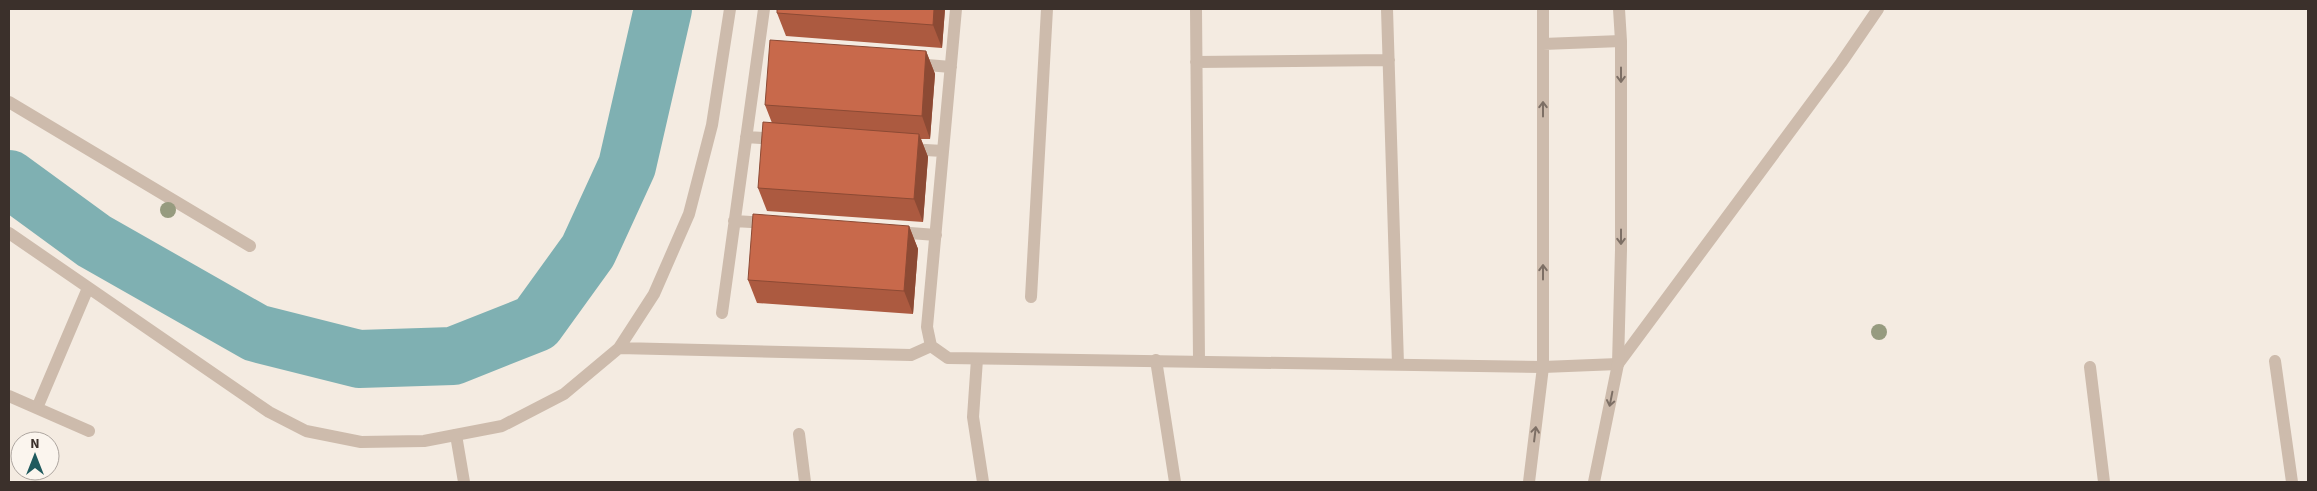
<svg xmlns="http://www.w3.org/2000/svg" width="2317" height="491" viewBox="0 0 2317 491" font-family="'Source Sans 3',sans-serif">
  <rect width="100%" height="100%" fill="#f4ebe1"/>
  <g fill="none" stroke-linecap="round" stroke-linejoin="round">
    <path stroke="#7fb0b2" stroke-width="58" d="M9 179 94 241 256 333 359 359 453 356 536 323 588 251 627 166 663 9"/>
    <path stroke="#cdbbac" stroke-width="12" d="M1196 9 1199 360
      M1387 9 1398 364
      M1196 62 1389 60
      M9 102 250 246
      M977 359 973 417 983 482
      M1156 360 1175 482
      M2275 361 2292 482
      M1618 364 1841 63 1878 9
      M2090 367 2104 482
      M799 434 805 482
      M456 435 464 482"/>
    <path stroke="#cdbbac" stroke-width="12" d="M956 9 927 327 931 346 948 358 1543 367 1618 364
      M915 64 951 67
      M746 137 778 139
      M908 149 943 151
      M734 221 769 223
      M897 232 936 235
      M9 233 269 412 306 431 361 442 424 441 502 426 564 394 619 348 654 294 689 214 712 125 730 9
      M1031 297 1047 9
      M722 313 764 9
      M619 348 911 355 931 346
      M9 396 89 431
      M37 408 88 288"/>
    <path stroke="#cdbbac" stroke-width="12" d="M1543 44 1621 41
      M1529 482 1543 367V9
      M1594 482 1618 364 1621 250V41L1619 9"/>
  </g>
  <g fill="#969b7f">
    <circle cx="168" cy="210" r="8"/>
    <circle cx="1879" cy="332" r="8"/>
  </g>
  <path fill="#ac5a40" d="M777 9H945L942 48 786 36 777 13Z
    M926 51 935 74 930 139H921L928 157 923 222 767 211 758 188 772 123 765 105Z
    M909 226 918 249 913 314 757 303 748 280Z"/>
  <path fill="#8c4a34" d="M934 9H945L942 48 933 25Z
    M926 51 935 74 930 139 922 116Z
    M919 134 928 157 923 222 914 199Z
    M909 226 918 249 913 314 904 291Z"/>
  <path fill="#c8694b" stroke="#8c4a34" d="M777 9H934L933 25 777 13Z
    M770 40 926 51 922 116 765 105Z
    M763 122 919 134 914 199 758 188Z
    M753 214 909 226 904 291 748 280Z"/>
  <defs><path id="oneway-shaft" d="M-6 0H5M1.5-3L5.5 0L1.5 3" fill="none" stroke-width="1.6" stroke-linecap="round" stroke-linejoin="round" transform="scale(1.25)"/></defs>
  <g stroke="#7d6f65">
    <use href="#oneway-shaft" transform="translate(1621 75) rotate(90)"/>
    <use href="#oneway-shaft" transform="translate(1543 109) rotate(-90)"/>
    <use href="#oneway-shaft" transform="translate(1621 237) rotate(90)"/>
    <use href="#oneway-shaft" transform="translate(1543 272) rotate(-90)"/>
    <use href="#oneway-shaft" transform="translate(1611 399) rotate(101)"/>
    <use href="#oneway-shaft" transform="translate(1535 434) rotate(-83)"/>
  </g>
  <rect width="2317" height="491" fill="none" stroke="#3b302b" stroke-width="20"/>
  <g transform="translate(35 456)"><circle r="24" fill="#fbf5ee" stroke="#aea6a0"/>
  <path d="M0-4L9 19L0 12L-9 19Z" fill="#1f5a5e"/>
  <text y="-8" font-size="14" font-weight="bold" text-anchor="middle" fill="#3b302b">N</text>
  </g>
</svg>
